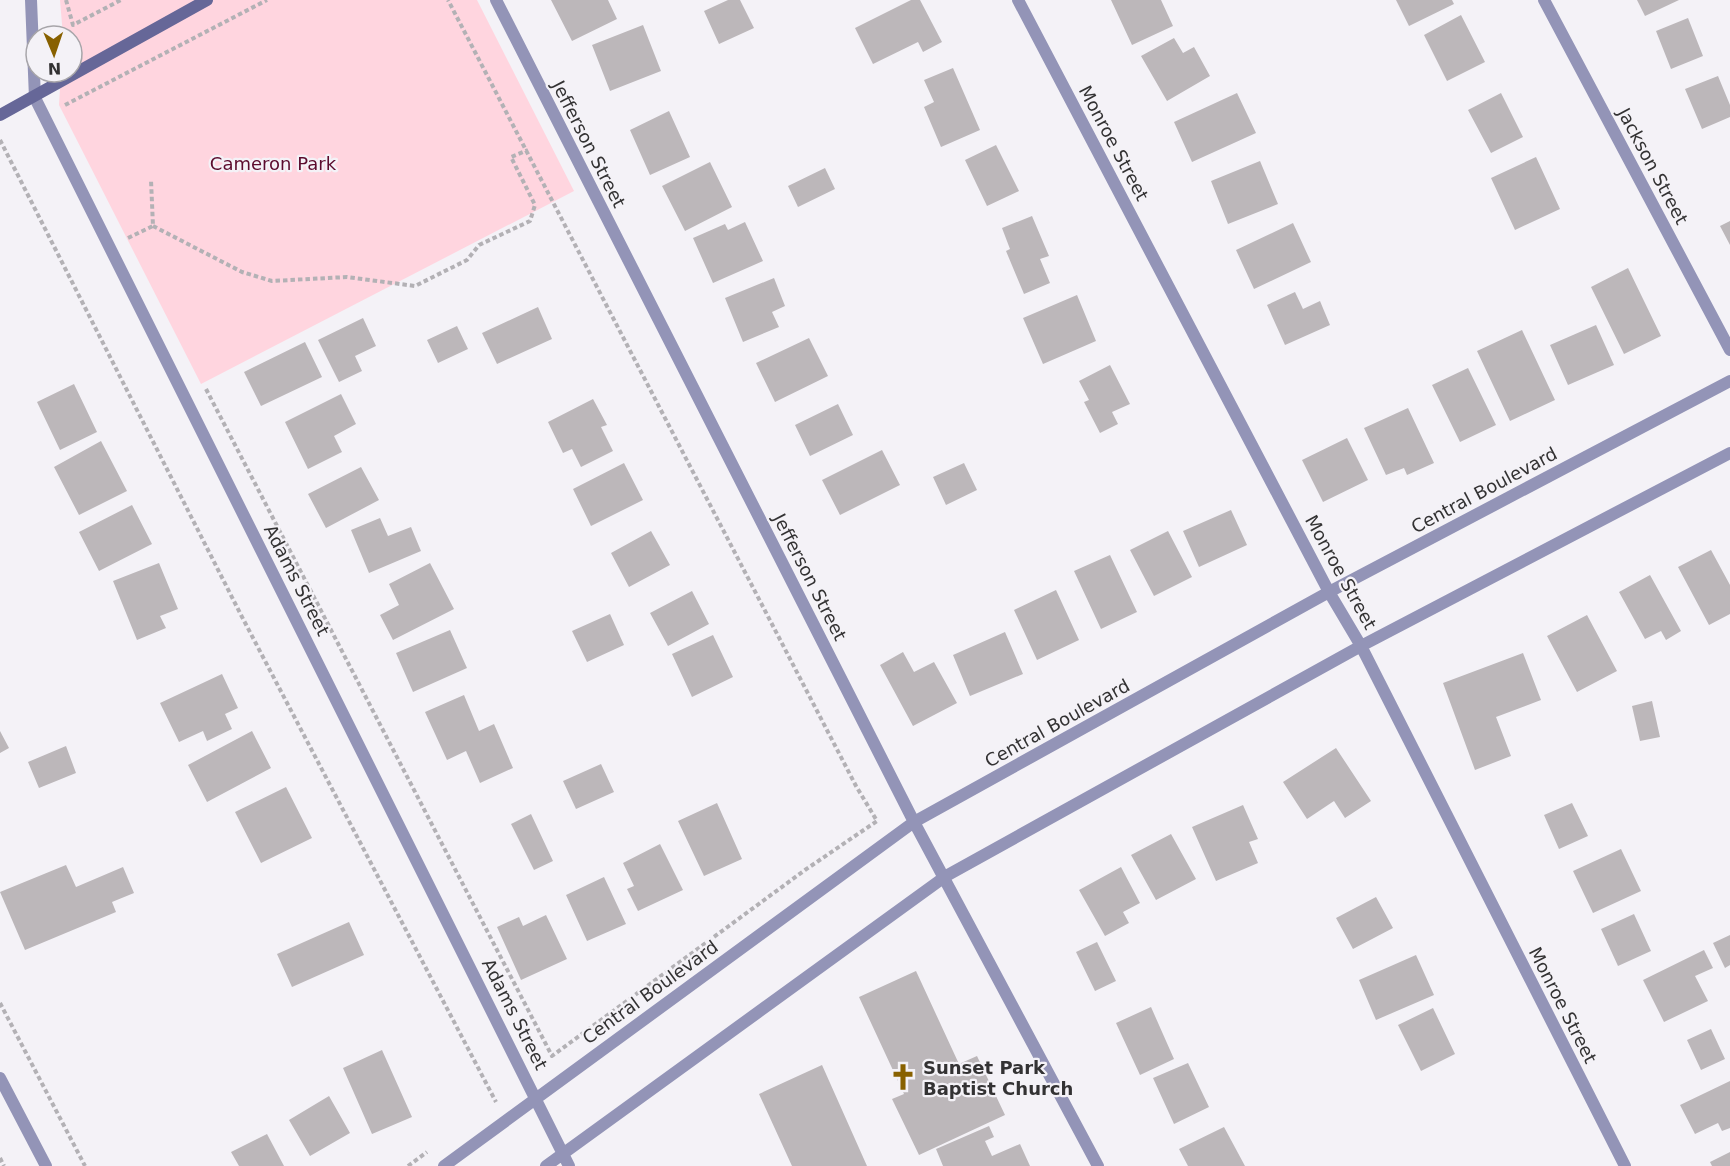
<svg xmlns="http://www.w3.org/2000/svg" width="1730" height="1166" viewBox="0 0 1730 1166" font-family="'DejaVu Sans',sans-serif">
  <rect width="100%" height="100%" fill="#f4f2f7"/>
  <path fill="#ffd5df" d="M60 0H477L574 191 201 384 59 105 61 72H72V36H63Z"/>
  <path fill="#bcb7ba" d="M551 0H608L617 19 572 41Z
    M728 0H740L754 28 719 44 704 11Z
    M911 0H920L942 42 923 52 918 42 873 64 855 28Z
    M1111 0H1161L1173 26 1132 45Z
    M1396 0H1452L1454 4 1409 26Z
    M1637 0H1679L1645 16Z
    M1461 15 1485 62 1447 81 1424 35Z
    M1688 18 1703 56 1671 69 1656 31Z
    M643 25 661 71 610 91 592 45Z
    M1174 38 1183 53 1194 47 1210 76 1167 101 1141 56Z
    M953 68 980 130 941 147 924 107 934 102 924 80Z
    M1718 76 1730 105V117L1702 129 1685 89Z
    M1237 93 1256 133 1192 162 1174 122Z
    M1501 93 1523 137 1491 153 1468 110Z
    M669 111 690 157 650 175 630 130Z
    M996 145 1019 191 987 206 965 160Z
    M1536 157 1560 209 1515 230 1491 178Z
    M1260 161 1278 204 1228 224 1211 181Z
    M710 162 732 207 685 231 662 186Z
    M825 168 835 189 798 207 788 186Z
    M1032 216 1049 256 1040 259 1050 283 1024 294 1006 251 1010 249 1002 228Z
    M1730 221V245L1720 226Z
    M745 222 763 261 713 283 693 238 725 224 728 230Z
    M1293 223 1311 262 1254 289 1236 250Z
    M1628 268 1661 336 1624 354 1591 287Z
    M774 278 785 306 772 312 779 327 743 342 725 298Z
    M1295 292 1303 309 1320 301 1330 325 1285 345 1267 305Z
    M1077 295 1096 341 1043 364 1023 318Z
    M538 307 552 339 497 364 482 333Z
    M363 318 376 346 355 356 362 371 339 382 318 340Z
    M1596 325 1614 365 1568 385 1550 345Z
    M457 326 468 349 438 363 427 340Z
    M1522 330 1555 400 1510 421 1477 351Z
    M809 338 828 376 775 402 756 363Z
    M305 342 322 377 261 406 244 372Z
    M1110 365 1130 404 1112 412 1118 424 1100 433 1084 402 1089 400 1079 381Z
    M1468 368 1496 425 1460 442 1432 385Z
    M74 384 97 432 60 450 37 402Z
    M341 394 356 424 334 436 342 452 308 469 285 422Z
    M593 399 607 425 601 427 613 451 581 467 572 449 563 453 548 422Z
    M838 404 853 435 810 456 795 425Z
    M1408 408 1434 463 1407 475 1404 468 1386 475 1364 428Z
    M1347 438 1368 480 1323 502 1302 460Z
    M101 441 127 491 79 515 54 467Z
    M882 450 900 485 840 515 822 480Z
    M624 463 643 500 591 526 573 489Z
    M964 463 977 490 946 505 933 477Z
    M361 467 379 500 326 528 308 494Z
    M132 505 152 544 99 571 79 532Z
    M1231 510 1247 545 1199 567 1183 531Z
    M380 518 388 536 411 527 421 551 369 573 351 530Z
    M651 531 670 565 629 587 611 553Z
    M1168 531 1192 577 1154 596 1130 550Z
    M1711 550 1730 585V614L1709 625 1678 567Z
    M1110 555 1137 612 1101 629 1074 571Z
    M159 563 178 609 160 616 166 628 137 640 113 581Z
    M430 563 454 609 393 640 380 615 399 605 389 584Z
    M1650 575 1681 631 1666 640 1661 631 1645 639 1619 592Z
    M1056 590 1079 640 1037 660 1014 610Z
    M692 591 709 624 668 646 650 613Z
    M610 614 624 645 587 662 572 631Z
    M1587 615 1617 671 1577 692 1547 636Z
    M450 630 467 668 413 692 396 653Z
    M1005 632 1023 674 970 696 953 655Z
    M713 635 733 677 692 697 672 654Z
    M903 652 914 672 934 662 957 703 913 726 880 665Z
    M1523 653 1541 700 1496 717 1511 756 1475 770 1443 683Z
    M222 674 238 708 225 714 232 729 207 741 203 731 179 742 160 703Z
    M464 695 479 731 494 724 513 768 480 783 466 751 447 760 425 712Z
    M1652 701 1660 737 1640 741 1632 706Z
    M0 731 9 748 0 753Z
    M252 731 271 768 207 802 188 765Z
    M66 746 76 773 39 788 28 762Z
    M1336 748 1371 801 1345 818 1334 801 1307 819 1283 782Z
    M601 764 614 792 576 809 563 781Z
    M286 787 312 838 261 863 235 812Z
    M717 803 742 859 704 876 678 821Z
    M1572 803 1588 836 1559 849 1544 815Z
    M1243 805 1258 839 1249 842 1258 863 1216 881 1192 827Z
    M531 814 553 861 534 870 511 824Z
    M1171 834 1196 879 1156 900 1131 855Z
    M660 844 683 890 638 911 627 889 634 886 623 863Z
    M1621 849 1641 891 1593 913 1573 871Z
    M66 865 76 887 123 867 134 893 112 902 116 912 25 950 0 892Z
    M1121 867 1140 903 1123 912 1129 923 1105 936 1079 890Z
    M604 877 626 924 587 941 566 895Z
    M1376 897 1393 928 1353 949 1336 918Z
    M1634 914 1651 951 1618 966 1601 929Z
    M546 915 567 959 521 980 497 927 519 917 523 926Z
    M349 922 364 955 292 987 277 954Z
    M1730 935V965L1725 968 1713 943Z
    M1097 942 1116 981 1095 991 1076 952Z
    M1704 950 1713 968 1695 976 1708 1001 1664 1022 1643 980Z
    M1416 955 1434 995 1376 1020 1359 980Z
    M916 971 959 1064 977 1056 1005 1115 919 1155 892 1099 904 1094 859 997Z
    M1151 1007 1174 1059 1140 1075 1116 1023Z
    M1433 1008 1455 1054 1421 1071 1398 1025Z
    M1711 1029 1725 1059 1701 1070 1687 1040Z
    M382 1050 412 1117 372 1134 343 1068Z
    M1188 1063 1209 1107 1174 1124 1153 1078Z
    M822 1065 867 1166H792L759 1094Z
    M1730 1081V1128L1722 1131 1718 1123 1695 1134 1680 1105Z
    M329 1096 350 1133 310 1156 289 1120Z
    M989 1126 994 1137 985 1141 992 1156 1020 1144 1030 1166H943L936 1149Z
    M1224 1127 1245 1166H1188L1179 1149Z
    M267 1134 284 1166H239L231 1152Z
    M1730 1152V1166H1712L1710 1162Z"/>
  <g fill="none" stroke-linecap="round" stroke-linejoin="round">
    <path stroke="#b3b1b5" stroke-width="4" stroke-dasharray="4.5 3" stroke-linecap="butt" d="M66 0 73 25 121 0
      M65 105 267 0
      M0 140 241 615 496 1102
      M153 226 242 272 272 281 347 277 415 286 467 260 479 245 530 221 535 205 511 157 528 150
      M128 238 153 226 151 180
      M206 389 552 1056 805 870 877 821 856 786 448 0
      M0 1003 85 1166
      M0 1158 4 1166
      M408 1166 427 1152"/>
    <path stroke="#9394b7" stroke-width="12" d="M31 0 35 98 569 1166
      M496 0 914 822 1098 1166
      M1018 0 1329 592 1361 646 1625 1166
      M1544 0 1730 350
      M0 1078 46 1166
      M444 1166 914 822 1329 592 1730 381
      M546 1166 946 876 1361 646 1730 453"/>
    <path stroke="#666798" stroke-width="12" d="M0 115 207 0"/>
  </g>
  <defs>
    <symbol id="church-bare" viewBox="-9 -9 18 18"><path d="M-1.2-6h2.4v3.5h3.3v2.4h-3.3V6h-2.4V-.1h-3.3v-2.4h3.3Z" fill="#886100" stroke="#f4f2f7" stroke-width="2.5" paint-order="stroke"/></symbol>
  </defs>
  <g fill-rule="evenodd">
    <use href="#church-bare" x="884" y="1058" width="38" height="38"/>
  </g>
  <g text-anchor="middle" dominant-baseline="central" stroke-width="4.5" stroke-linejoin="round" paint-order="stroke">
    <g font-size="18" fill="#333233" stroke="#f4f2f7">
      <text transform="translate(1114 143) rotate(62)">Monroe Street</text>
      <text transform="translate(589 144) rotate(63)">Jefferson Street</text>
      <text transform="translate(1653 166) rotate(62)">Jackson Street</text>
      <text transform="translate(1484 490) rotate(-28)">Central Boulevard</text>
      <text transform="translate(1341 572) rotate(61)">Monroe Street</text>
      <text transform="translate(810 577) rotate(63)">Jefferson Street</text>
      <text transform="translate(297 580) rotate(63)">Adams Street</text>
      <text transform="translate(1057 723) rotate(-29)">Central Boulevard</text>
      <text transform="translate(650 992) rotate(-36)">Central Boulevard</text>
      <text transform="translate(1563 1005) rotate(63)">Monroe Street</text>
      <text transform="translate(515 1014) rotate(63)">Adams Street</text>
    </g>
    <g font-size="18" fill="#5b0b2d" stroke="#f4f2f7">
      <text x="273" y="163">Cameron Park</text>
    </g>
    <g font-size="18" font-weight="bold" fill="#333233" stroke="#f4f2f7" text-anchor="start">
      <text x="923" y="1067">Sunset Park<tspan x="923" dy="21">Baptist Church</tspan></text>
    </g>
  </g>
  <g transform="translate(54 54) rotate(178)"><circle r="28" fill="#f4f2f7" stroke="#a7a5a9" stroke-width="1.5"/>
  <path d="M0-4.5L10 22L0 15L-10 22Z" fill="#886100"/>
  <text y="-9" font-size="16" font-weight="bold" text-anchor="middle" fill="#333233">N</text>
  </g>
</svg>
